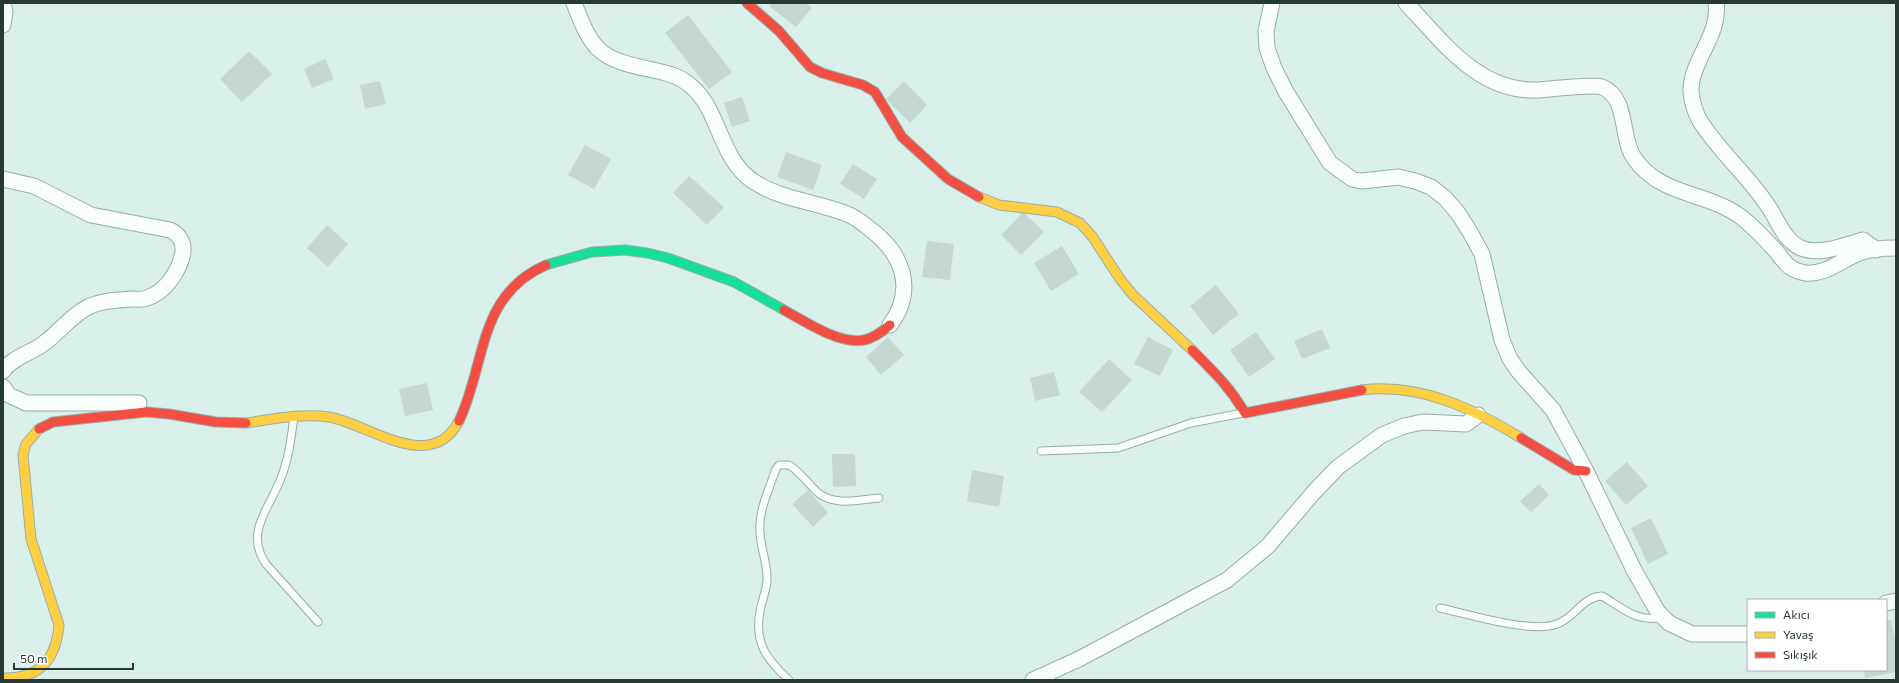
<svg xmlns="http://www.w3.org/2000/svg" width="1899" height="683" viewBox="0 0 1899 683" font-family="Commissioner,sans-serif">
  <rect width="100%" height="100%" fill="#d8f0e9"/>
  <path fill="#c4d7d1" d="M772 3H805L812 8 796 27 769 6Z
    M688 15 732 72 709 89 665 33Z
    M249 51 272 74 242 102 220 79Z
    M325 59 334 79 312 88 304 69Z
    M380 81 386 104 365 109 360 85Z
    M904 81 927 105 910 123 886 99Z
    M742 97 750 121 732 127 724 103Z
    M585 145 611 159 594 189 568 175Z
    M786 152 822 165 813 190 777 177Z
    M853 164 877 179 864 199 840 184Z
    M689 176 724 207 707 225 673 193Z
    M1023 212 1044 232 1021 255 1001 235Z
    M327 225 348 244 328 267 307 248Z
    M927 241 954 244 950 280 922 277Z
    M1062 246 1079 274 1051 291 1034 263Z
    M1216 285 1239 314 1213 335 1190 306Z
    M1322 329 1330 348 1302 359 1294 341Z
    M1256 332 1275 359 1249 377 1230 350Z
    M888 337 904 355 881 375 866 357Z
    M1148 337 1173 350 1160 376 1134 364Z
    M1109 359 1132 380 1102 412 1079 392Z
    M1054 372 1060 395 1035 401 1030 378Z
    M427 383 433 410 405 416 399 389Z
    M832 454H855L856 486 833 487Z
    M1627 462 1648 486 1626 505 1605 481Z
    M972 470 1004 476 999 507 967 501Z
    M1539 484 1549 495 1531 512 1520 501Z
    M808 490 828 513 813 527 792 504Z
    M1651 518 1668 554 1648 564 1631 528Z
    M1891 620 1896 644V672L1865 678 1864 670H1886V621Z"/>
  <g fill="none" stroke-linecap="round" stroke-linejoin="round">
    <defs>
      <path id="lane" d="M294 417C291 438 289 458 281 478 270 508 244 532 266 564L318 622
        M1041 451 1118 448 1191 423 1243 413
        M1440 608C1468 614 1532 634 1557 624 1576 617 1582 597 1602 596 1621 607 1639 624 1662 617
        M789 680C767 660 754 643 760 611 762 601 766 591 767 581 768 565 761 550 760 533 758 512 769 489 776 469L779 465H789C799 471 807 482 816 491 833 507 858 500 879 498"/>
      <path id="street" d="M574 3C593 53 600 59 653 70 667 73 680 76 691 86 721 111 719 161 756 183 783 200 818 202 847 214 858 218 866 226 875 233 888 244 897 255 902 272 907 292 902 309 890 325
        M1272 3 1266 31 1267 48 1274 68 1286 92 1330 163 1352 179 1362 181 1398 177 1415 181 1431 187 1445 198 1458 213 1470 232 1482 254 1502 340 1510 359 1519 372 1553 410 1586 471 1635 572 1658 612 1669 623 1692 634H1748
        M1406 3C1442 41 1479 93 1538 90 1550 89 1594 84 1602 87 1629 98 1620 138 1634 158 1661 197 1706 191 1741 217 1754 227 1765 239 1776 251 1780 256 1785 264 1790 267 1794 270 1800 272 1805 273 1826 275 1841 260 1859 253 1870 249 1884 248 1896 248
        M1716 3C1721 35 1690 61 1691 92 1692 102 1695 112 1700 121 1720 153 1750 177 1770 209 1779 223 1785 241 1801 248 1820 256 1845 245 1863 240L1877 250
        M3 4 5 11 3 25
        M3 179 34 186 91 215 170 230C179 234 184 242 183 252 180 270 166 292 147 298 143 300 137 299 132 299 118 300 104 300 90 306 71 315 60 332 43 344 31 353 11 358 3 371
        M3 387 9 395 26 403H139
        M1886 603 1896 601
        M1033 680 1079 659 1227 580 1268 546 1314 492 1338 467 1382 435 1404 426 1423 422 1466 424 1478 415"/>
      <path id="fast" d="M546 265 592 252 625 250 647 253 668 258 734 282 784 310"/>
      <path id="slow" d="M979 197 999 205 1057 212 1080 223 1092 236 1120 279 1133 295 1192 350
        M1362 390C1420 383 1472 408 1521 438
        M246 423C274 419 301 413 329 417 369 424 431 475 459 421
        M3 678C39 679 56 660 59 625L31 539 23 455 26 444 39 429"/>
      <path id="jam" d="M747 3 779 31 810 67 822 73 863 85 875 92 902 137 948 179 979 197
        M784 310C804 321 840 345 864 340 874 338 882 332 890 325
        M1192 350C1214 372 1229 386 1245 413L1362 390
        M459 421C486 365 477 295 546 265
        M39 429 53 422 146 412 169 414 216 422 246 423
        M1521 438 1574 470 1586 471"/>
    </defs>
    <use href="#lane" stroke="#9aaca8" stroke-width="9"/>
    <use href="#street" stroke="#9aaca8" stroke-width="17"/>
    <use href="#fast" stroke="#9aaca8" stroke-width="11"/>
    <use href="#slow" stroke="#9aaca8" stroke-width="11"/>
    <use href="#jam" stroke="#9aaca8" stroke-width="11"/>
    <use href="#lane" stroke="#f9fdfc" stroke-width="7"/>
    <use href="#street" stroke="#f9fdfc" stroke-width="15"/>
    <use href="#fast" stroke="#16e098" stroke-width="9"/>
    <use href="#slow" stroke="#ffcf43" stroke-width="9"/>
    <use href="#jam" stroke="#f24e42" stroke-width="9"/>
  </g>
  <rect width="1899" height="683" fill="none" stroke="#273934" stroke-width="8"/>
  <rect x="1747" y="599" width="140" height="72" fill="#ffffff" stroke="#a9b0ae"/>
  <rect x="1755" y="612" width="20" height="6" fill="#16e098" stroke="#a9b0ae"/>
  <text x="1783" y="619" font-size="12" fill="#273934">Akıcı</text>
  <rect x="1755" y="632" width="20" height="6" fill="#ffcf43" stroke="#a9b0ae"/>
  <text x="1783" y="639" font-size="12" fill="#273934">Yavaş</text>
  <rect x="1755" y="652" width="20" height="6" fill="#f24e42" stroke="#a9b0ae"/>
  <text x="1783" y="659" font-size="12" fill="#273934">Sıkışık</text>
  <path d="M14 663v6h119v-6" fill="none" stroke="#273934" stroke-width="2"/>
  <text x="20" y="663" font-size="12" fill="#273934" stroke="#ffffff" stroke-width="3" paint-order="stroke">50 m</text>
</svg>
